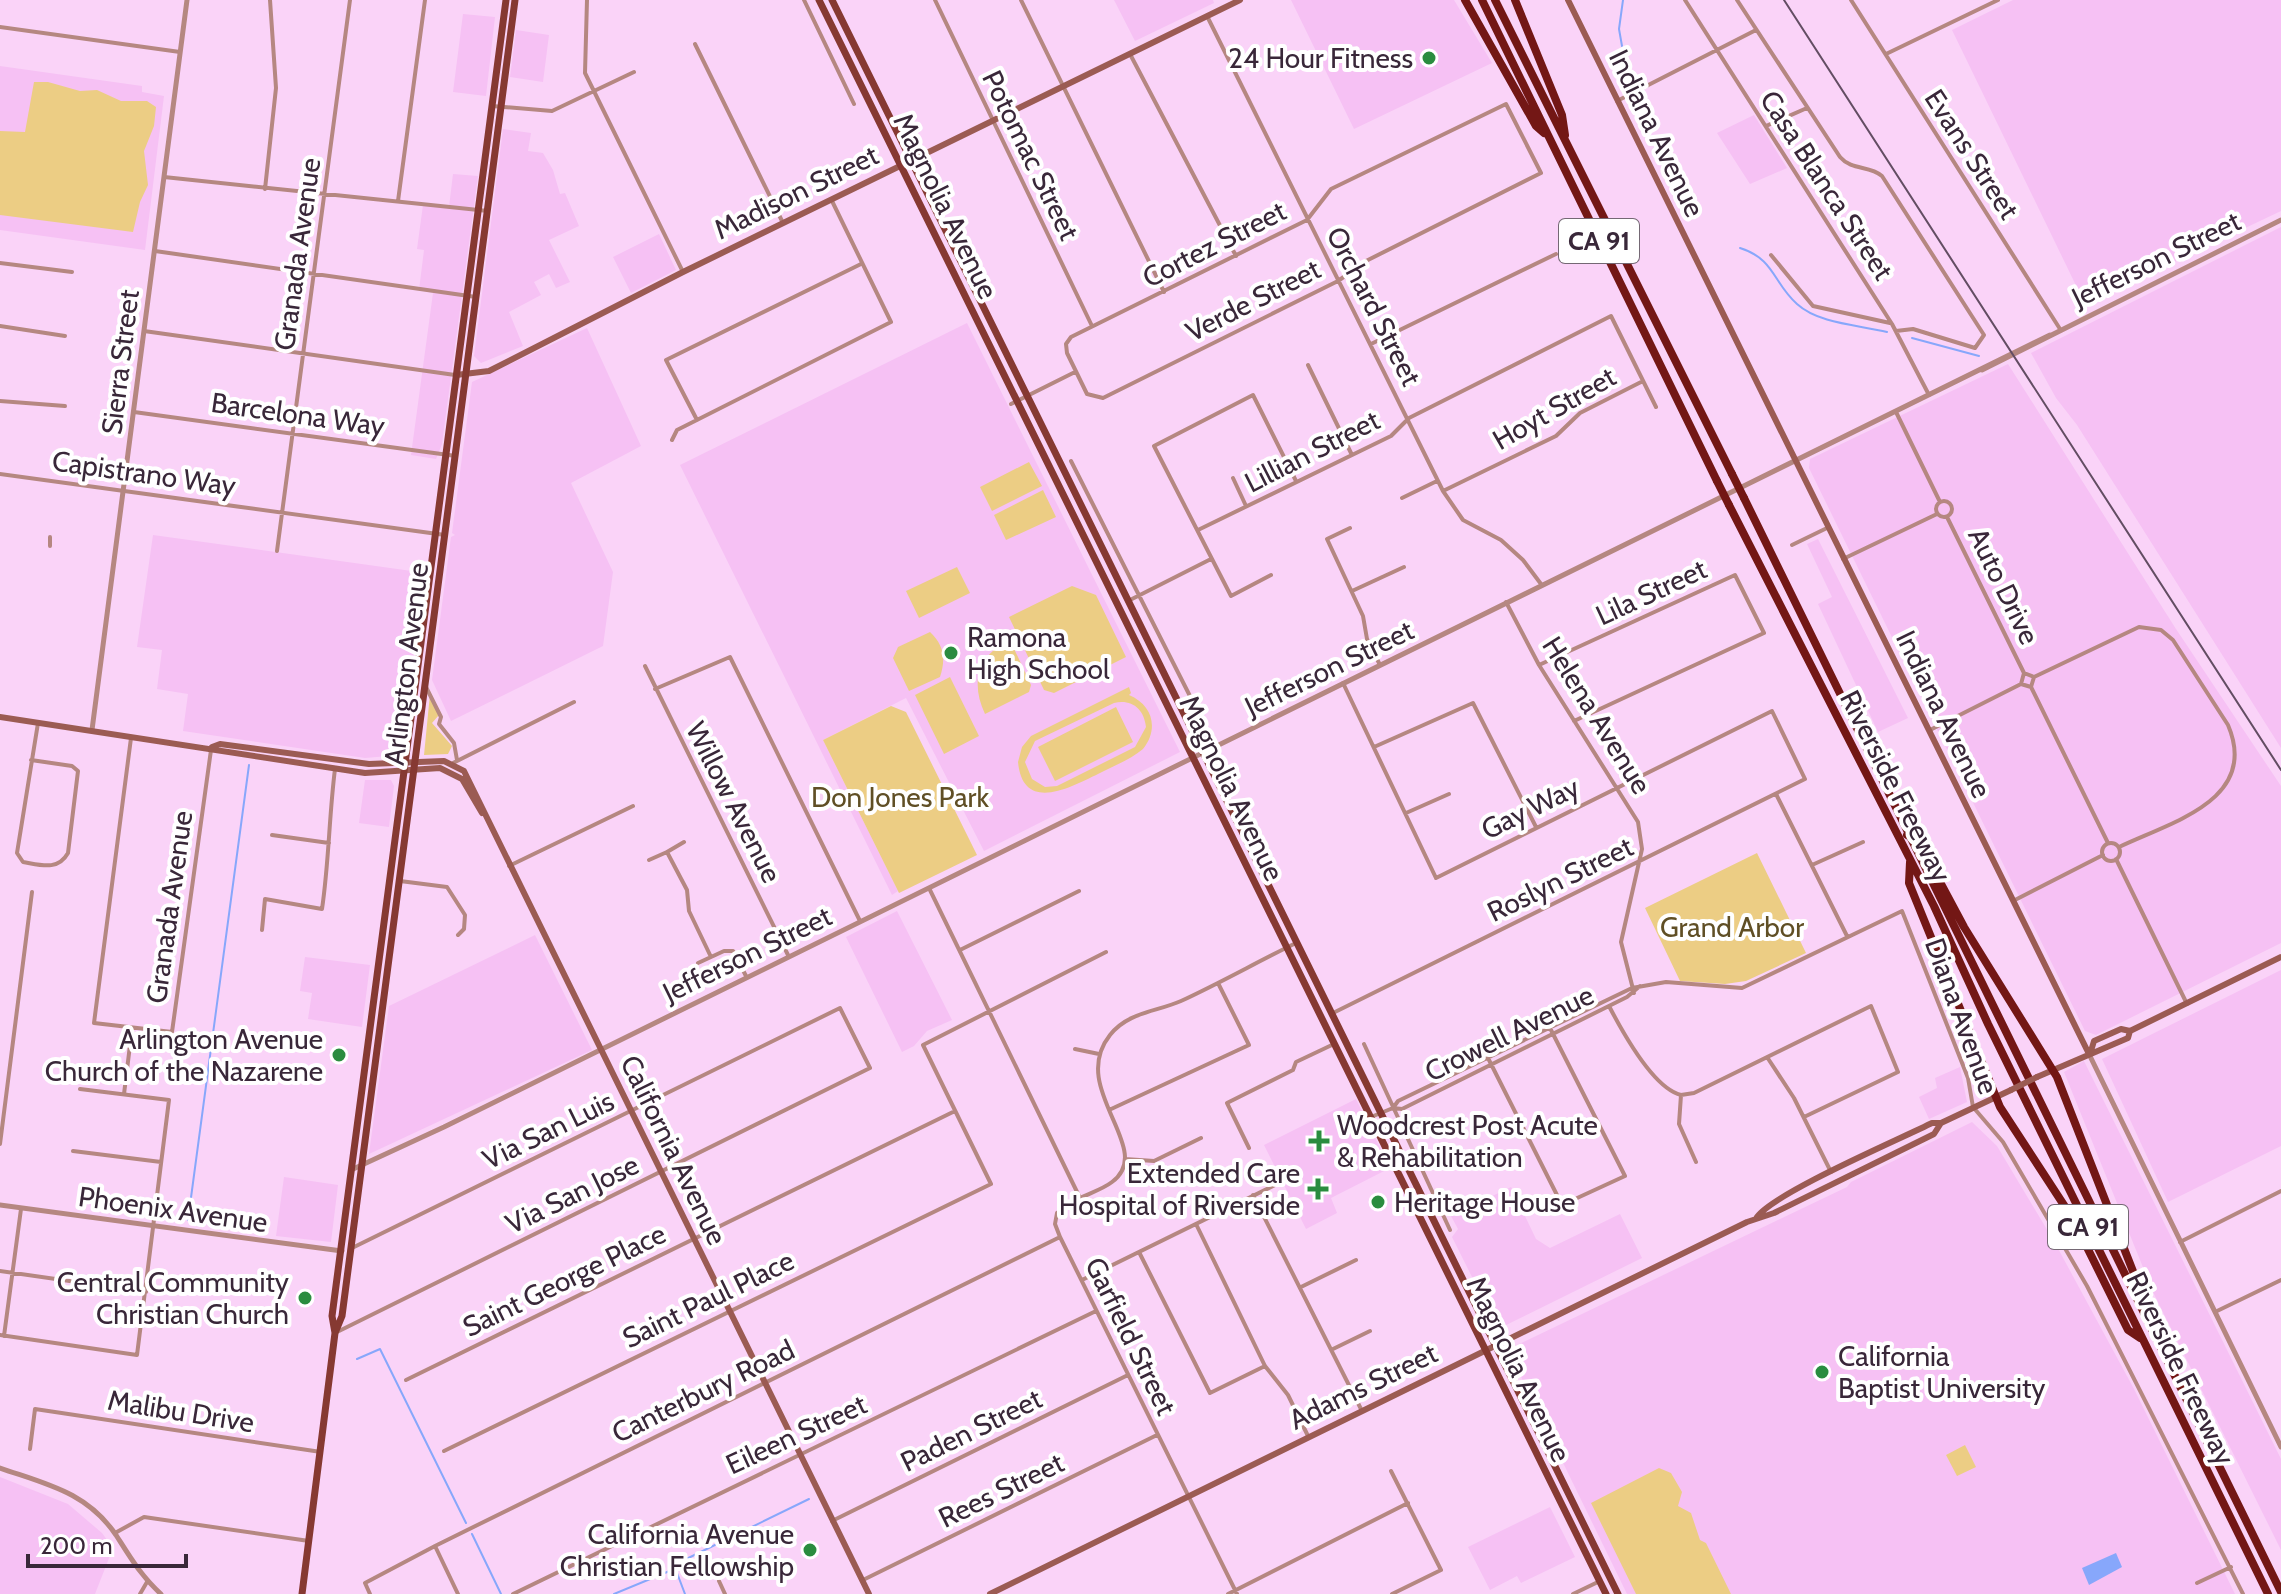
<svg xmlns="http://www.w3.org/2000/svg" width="2281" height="1594" viewBox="0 0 2281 1594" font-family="Cabin,sans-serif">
  <rect width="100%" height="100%" fill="#fad3f8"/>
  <path fill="#f6c1f4" d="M1114 0H1213L1214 3 1135 41Z
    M1291 0H1454L1492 63 1354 129Z
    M2013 0H2281V211L2085 304 1952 30Z
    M463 14 495 17 486 96 453 92Z
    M516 30 549 35 543 82 510 77Z
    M0 66 142 86V92L164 96 145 250 0 230Z
    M1754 115 1787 168 1750 184 1717 133Z
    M503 129 531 133 528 151 543 153 553 170 560 194 565 193 579 226 549 240 570 282 556 288 549 274 534 282 541 295 509 312 523 346 481 363 474 356Z
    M453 174 478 176 442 444 436 459 411 455 433 293 419 290 424 250 417 249 423 205 449 207Z
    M2281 227V748L2077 425 2056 398 2031 353Z
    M659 234 676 270 631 293 613 257Z
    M967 323 1180 752 984 851 906 698 823 740 898 891 892 895 680 465Z
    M587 328 641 446 571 483 613 572 603 646 451 721 432 680 451 537 455 535 452 533 472 382Z
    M2008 364 2176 629 2281 786V943L2096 1035 2085 1031 1809 468 1810 459Z
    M153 535 426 573 400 755 365 758 183 731 188 694 157 689 162 650 137 647Z
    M1818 539 1908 718 1878 732 1818 604 1832 597 1807 544Z
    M365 780H391L394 786 389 827 359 823Z
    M897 911 952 1020 927 1031 914 1046 902 1052 846 937Z
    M535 935 592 1050 369 1154 389 1006Z
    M305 957 370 965 362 1027 308 1019 312 993 300 991Z
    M2281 970V1146L2168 1202 2102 1059Z
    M2084 1061 2281 1459V1550L2153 1292 2064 1072Z
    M1960 1067 1967 1102 1929 1119 1919 1097 1937 1088 1935 1078Z
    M1356 1099 1390 1168 1331 1198 1337 1213 1306 1229 1264 1145Z
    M1972 1122 1997 1146 2055 1243 2134 1389 2235 1594H1627L1511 1356 1513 1347 1847 1187 1851 1182Z
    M284 1177 338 1185 331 1242 276 1236Z
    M1511 1187 1536 1239 1550 1248 1620 1214 1642 1258 1502 1327 1496 1325 1452 1237 1458 1229 1451 1216Z
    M0 1477 68 1504 102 1533 113 1548 95 1594H0Z
    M1550 1507 1575 1557 1521 1583 1517 1576 1490 1590 1468 1547Z"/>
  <path fill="#eccd84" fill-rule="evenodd" d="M34 82H48L80 91 97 90 121 101H147L156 107 154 126 144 151 148 185 140 202 133 232 0 215V131L25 132Z
    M1029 462 1042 486 992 511 980 487Z
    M1043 490 1056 517 1006 540 994 515Z
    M957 567 970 593 919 618 906 591Z
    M1072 586 1096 595 1126 657 1054 693 1044 690 1009 617Z
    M930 632C944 645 946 659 940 677L909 691 893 658 898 647Z
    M1010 640 1031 685 1029 692 985 714C970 682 978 655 1010 640Z
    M950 677 979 736 944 754 915 695Z
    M1129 687 1131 693 1129 695C1153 705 1159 729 1143 749 1130 760 1113 766 1098 774 1071 787 1023 814 1018 762L1022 747 1031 736ZM1114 703C1132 699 1144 709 1146 727L1135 747 1057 786 1045 787 1032 779 1025 762 1035 741Z
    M430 694 439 715 432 723 452 746 448 754 424 755Z
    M891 706 906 712 977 855 899 893 823 740Z
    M1116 707 1133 742 1055 781 1038 747Z
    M1757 853 1806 953 1746 981 1725 984 1680 981 1645 908Z
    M1965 1445 1976 1467 1957 1476 1946 1455Z
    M1659 1468 1671 1473 1682 1492 1678 1506 1691 1513 1700 1540 1706 1543 1731 1594H1636L1591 1503Z"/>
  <path fill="#87a7fb" d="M2116 1553 2122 1567 2089 1585 2082 1568Z"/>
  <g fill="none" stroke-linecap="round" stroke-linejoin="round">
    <path stroke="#87a7fb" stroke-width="2" d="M1622 46 1619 29 1623 0
      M1740 248C1775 259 1773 283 1797 304 1819 324 1859 325 1887 332
      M1912 338 1979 356
      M188 1220 249 765
      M357 1359 380 1349 466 1523
      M472 1534 501 1594
      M614 1594 672 1570
      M685 1594 674 1565 809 1499"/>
    <path stroke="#b58781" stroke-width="4" d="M587 0 585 73 683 272
      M804 0 854 104
      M935 0 1092 326
      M1021 0 1164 292
      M1685 0 1892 324 1929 395
      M1737 0 1840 157C1852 171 1869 165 1882 176L1984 335 1975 348 1913 329 1896 331
      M1851 0 2060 329
      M1207 16 1443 491 1463 520 1501 540 1523 560 1541 584
      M0 27 180 52
      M695 44 783 223
      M1130 54 1236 256
      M1886 54 1998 0
      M1617 101 1756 30
      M1506 104 1541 173 1366 261 1338 281 1103 398 1087 394 1067 353 1066 344 1071 337 1307 220 1331 189Z
      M492 106 552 111 634 72
      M1766 126 1807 108
      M164 177 488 211
      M265 189 276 88 270 0
      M398 201 425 0
      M155 251 476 297
      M1771 255 1813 306 1890 323
      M0 263 72 272
      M0 326 65 336
      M144 331 455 375
      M1371 344 1556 254
      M1308 365 1351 453
      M0 401 65 406
      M1011 404 1075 372
      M134 412 456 456
      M1896 412 1940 502
      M697 420 666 360 861 264
      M672 440 677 430 685 426 891 322 832 201
      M1071 461 1195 706
      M0 474 445 535
      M1233 478 1246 506
      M1443 491 1556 436 1580 413 1643 381
      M1402 498 1437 481
      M1936 509a8 8 0 1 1 16 0a8 8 0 1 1-16 0Z
      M1947 517 2024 673
      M1350 528 1327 539 1363 616 1367 639 1380 665
      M1198 530 1391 436 1409 418 1611 316 1656 407
      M1792 545 1827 528
      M50 546V537
      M277 551 350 0
      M1843 559 1937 514
      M1271 575 1231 596 1154 446 1253 395 1296 481
      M1352 591 1404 567
      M1130 600 1211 559
      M1506 602 1539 665 1638 822 1642 849 1621 942 1634 993
      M1539 665 1735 575 1764 633 1574 721
      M645 666 788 955
      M2034 677 2139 627 2161 630 2173 640 2228 725C2260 800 2171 822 2119 847
      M426 687 441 717 439 724 454 743 457 760
      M2031 687 2021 684 2024 673 2034 677 2031 687 2108 843
      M655 689 730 657 860 921
      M1930 730 2021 684
      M131 738 94 1023 172 1032 211 750
      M1374 747 1473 703 1536 827
      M31 760 72 766 78 771 68 853C58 871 41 865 23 862L17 853 38 723
      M453 763 574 702
      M1776 794 1847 936
      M1406 813 1449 794
      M272 835 329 843
      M2102 852a9 9 0 1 1 18 0a9 9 0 1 1-18 0Z
      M667 852 684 842
      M2116 859 2187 1004
      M649 860 667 852 687 890 689 911 711 957
      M1812 865 1863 842
      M509 866 633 806
      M400 881 447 887 465 915 464 929 458 935
      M929 888 1080 1198 1057 1213 1055 1224 1060 1237 1237 1594
      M2013 901 2103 855
      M262 930 265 899 322 909C329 862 329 816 335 769
      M960 950 1079 891
      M698 963 724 951H733L746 976
      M1609 1006C1622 1031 1653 1088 1681 1095L1679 1124 1696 1162
      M1333 1013 1805 779 1772 711 1436 878 1343 683
      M1364 1044 1450 1230
      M1075 1049 1099 1054
      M1767 1057 1794 1098 1831 1172
      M1488 1058 1562 1205 1625 1176 1550 1028
      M124 1094 132 1029
      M1681 1095 1694 1093 1871 1006 1898 1072 1804 1117
      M1393 1108 1398 1101 1632 988 1666 982 1742 988 1902 911 1968 1078 1973 1107 2003 1142 2087 1286 2243 1594
      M1109 1110 1249 1045 1218 983
      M1371 1117 1393 1108 1402 1109 1627 997 1640 986
      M0 1144 32 892
      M1249 1148 1227 1103 1293 1070 1296 1062 1334 1044
      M73 1151 161 1162
      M1125 1159 1154 1161 1201 1138
      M1253 1195 1362 1411
      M1080 1198C1090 1193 1103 1189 1112 1182 1157 1149 1067 1089 1110 1035 1128 1012 1156 1012 1181 1001 1220 983 1257 962 1296 943
      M1196 1224 1265 1366 1288 1395 1308 1436
      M2180 1242 2281 1191
      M1139 1252 1210 1393 1265 1366
      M0 1271 146 1292
      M1082 1280 1277 1184
      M1301 1287 1356 1260
      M2215 1312 2281 1280
      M337 1332 870 1068 840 1008 350 1249
      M0 1335 137 1355 169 1100 80 1089
      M4 1336 21 1209
      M1333 1349 1370 1331
      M406 1380 955 1111
      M30 1449 35 1409 321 1452
      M444 1451 991 1184 923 1045 1106 952
      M1391 1471 1441 1570 1392 1594
      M832 1521 1128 1375
      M115 1533 144 1517 309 1541
      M435 1546 458 1594
      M863 1580 1157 1435
      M719 1581 725 1594
      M2197 1583 2231 1567
      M140 1594 147 1582
      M370 1594 365 1583 435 1546 1060 1237
      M513 1594 1096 1311
      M1228 1594 1408 1503
      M1573 1594 1600 1581"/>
    <path stroke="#b58781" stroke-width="5" d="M1982 370 2281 220
      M92 730 187 0
      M2088 1052 2281 1447
      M351 1170 444 1127 2050 335
      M0 1205 342 1251
      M0 1468C46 1484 87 1492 116 1535 130 1557 141 1576 161 1594"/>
    <path stroke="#9b5b53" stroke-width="6" d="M1568 0 2088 1052
      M456 375 489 371 683 272 1240 0
      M0 717 365 773 440 768 462 779 482 813
      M212 747 220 744 369 764 444 761 464 771 869 1594
      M2091 1051 2094 1041 2121 1029 2130 1031
      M2037 1077 2128 1038 2130 1031 2281 957
      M1757 1217C1774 1193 1898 1140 1932 1123H1941L2011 1090
      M990 1594 1747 1222 1774 1213 1934 1134 1941 1123"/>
    <path stroke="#863932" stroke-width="7" d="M819 0 1606 1594
      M832 0 1618 1594
      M335 1333 342 1316 515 0
      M302 1594 335 1333 332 1316 506 0"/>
    <path stroke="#731715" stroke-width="8" d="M1465 0 1536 126 1544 133
      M1482 0 1717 481
      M1495 0 1732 474
      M1515 0 1562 115 1565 135
      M1744 498 2281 1592
      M1729 505 1934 906 1988 1024 2268 1594
      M1907 835 1918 841 1964 927 2057 1077 2136 1279 2140 1301
      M1910 862 1909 883 2000 1107 2073 1219 2128 1330 2140 1338"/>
    <path stroke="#634d63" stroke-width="2" d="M1784 0 2281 770"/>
    <path stroke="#9b5b53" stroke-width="6" d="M2011 1090 2037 1077"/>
    <path stroke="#731715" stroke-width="8" d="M1732 474 1744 498
      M1717 481 1729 505"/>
  </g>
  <g fill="#2a8c3f" stroke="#fff" stroke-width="3">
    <circle cx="1429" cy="58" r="8"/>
    <circle cx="951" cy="653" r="8"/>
    <circle cx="339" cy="1055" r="8"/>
    <path d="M1315 1129h8v8h8v8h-8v8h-8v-8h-8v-8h8z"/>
    <path d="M1314 1177h8v8h8v8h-8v8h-8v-8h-8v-8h8z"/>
    <circle cx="1378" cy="1202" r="8"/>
    <circle cx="305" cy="1298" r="8"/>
    <circle cx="1822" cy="1372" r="8"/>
    <circle cx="810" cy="1550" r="8"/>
  </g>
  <g text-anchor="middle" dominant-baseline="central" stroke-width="8" stroke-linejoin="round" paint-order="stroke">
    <g fill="#fff" stroke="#746874" stroke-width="2">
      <rect x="1559" y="219" width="80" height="44" rx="6"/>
      <rect x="2048" y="1205" width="80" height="44" rx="6"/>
    </g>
    <g font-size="26" font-weight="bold" fill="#392739">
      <text x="1599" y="241">CA 91</text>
      <text x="2088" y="1227">CA 91</text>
    </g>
    <g font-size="28" fill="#392739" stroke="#fff" text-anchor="end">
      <text x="1413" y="58">24 Hour Fitness</text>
      <text x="967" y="637" text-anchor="start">Ramona<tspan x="967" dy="32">High School</tspan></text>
      <text x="323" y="1039">Arlington Avenue<tspan x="323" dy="32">Church of the Nazarene</tspan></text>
      <text x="1337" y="1125" text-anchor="start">Woodcrest Post Acute<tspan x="1337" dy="32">&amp; Rehabilitation</tspan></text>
      <text x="1300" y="1173">Extended Care<tspan x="1300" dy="32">Hospital of Riverside</tspan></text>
      <text x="1394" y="1202" text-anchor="start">Heritage House</text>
      <text x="289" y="1282">Central Community<tspan x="289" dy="32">Christian Church</tspan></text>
      <text x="1838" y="1356" text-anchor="start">California<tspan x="1838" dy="32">Baptist University</tspan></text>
      <text x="794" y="1534">California Avenue<tspan x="794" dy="32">Christian Fellowship</tspan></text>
    </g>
    <g font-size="28" fill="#392739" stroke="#fff">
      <text transform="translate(1657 133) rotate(64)">Indiana Avenue</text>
      <text transform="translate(1972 154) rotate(57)">Evans Street</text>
      <text transform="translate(1031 155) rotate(64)">Potomac Street</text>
      <text transform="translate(1827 185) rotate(57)">Casa Blanca Street</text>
      <text transform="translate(796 192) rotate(-26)">Madison Street</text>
      <text transform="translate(946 206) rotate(64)">Magnolia Avenue</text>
      <text transform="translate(1214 244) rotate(-27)">Cortez Street</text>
      <text transform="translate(297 254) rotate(-82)">Granada Avenue</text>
      <text transform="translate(2156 259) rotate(-26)">Jefferson Street</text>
      <text transform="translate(1253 300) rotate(-27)">Verde Street</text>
      <text transform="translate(1374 306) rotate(63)">Orchard Street</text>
      <text transform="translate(120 362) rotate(-83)">Sierra Street</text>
      <text transform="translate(1554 408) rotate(-30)">Hoyt Street</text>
      <text transform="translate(298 414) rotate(8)">Barcelona Way</text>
      <text transform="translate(1312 451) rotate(-27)">Lillian Street</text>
      <text transform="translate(144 473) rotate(8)">Capistrano Way</text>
      <text transform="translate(2004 586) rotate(64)">Auto Drive</text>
      <text transform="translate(1651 592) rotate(-25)">Lila Street</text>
      <text transform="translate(406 664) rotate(-83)">Arlington Avenue</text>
      <text transform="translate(1329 668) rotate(-26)">Jefferson Street</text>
      <text transform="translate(1944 714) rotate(64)">Indiana Avenue</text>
      <text transform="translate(1597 715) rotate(58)">Helena Avenue</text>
      <text transform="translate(1896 786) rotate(63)">Riverside Freeway</text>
      <text transform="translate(1232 788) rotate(64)">Magnolia Avenue</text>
      <text transform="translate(734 802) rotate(63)">Willow Avenue</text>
      <text transform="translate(1530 808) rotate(-26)">Gay Way</text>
      <text transform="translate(1560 879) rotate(-26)">Roslyn Street</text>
      <text transform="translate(169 907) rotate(-82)">Granada Avenue</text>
      <text transform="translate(747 954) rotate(-26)">Jefferson Street</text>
      <text transform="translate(1962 1016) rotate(70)">Diana Avenue</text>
      <text transform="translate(1509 1033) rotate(-26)">Crowell Avenue</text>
      <text transform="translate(548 1130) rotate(-26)">Via San Luis</text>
      <text transform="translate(674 1150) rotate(64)">California Avenue</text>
      <text transform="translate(572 1194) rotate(-26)">Via San Jose</text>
      <text transform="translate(173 1209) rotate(8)">Phoenix Avenue</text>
      <text transform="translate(564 1280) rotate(-26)">Saint George Place</text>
      <text transform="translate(708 1299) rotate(-26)">Saint Paul Place</text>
      <text transform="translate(1131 1336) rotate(64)">Garfield Street</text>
      <text transform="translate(2181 1368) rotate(64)">Riverside Freeway</text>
      <text transform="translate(1519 1369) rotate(64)">Magnolia Avenue</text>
      <text transform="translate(1363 1386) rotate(-26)">Adams Street</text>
      <text transform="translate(703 1391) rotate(-26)">Canterbury Road</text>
      <text transform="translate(181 1411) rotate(9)">Malibu Drive</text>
      <text transform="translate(971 1430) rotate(-26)">Paden Street</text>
      <text transform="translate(796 1434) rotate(-25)">Eileen Street</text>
      <text transform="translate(1001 1490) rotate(-26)">Rees Street</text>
    </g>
    <g font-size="28" fill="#604f25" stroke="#fff">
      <text x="900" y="797">Don Jones Park</text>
      <text x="1732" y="927">Grand Arbor</text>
    </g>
  </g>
  <path d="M28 1554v12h158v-12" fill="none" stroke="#392739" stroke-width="4"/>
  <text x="40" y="1554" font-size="24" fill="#392739" stroke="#ffffff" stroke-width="6" paint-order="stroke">200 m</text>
</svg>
